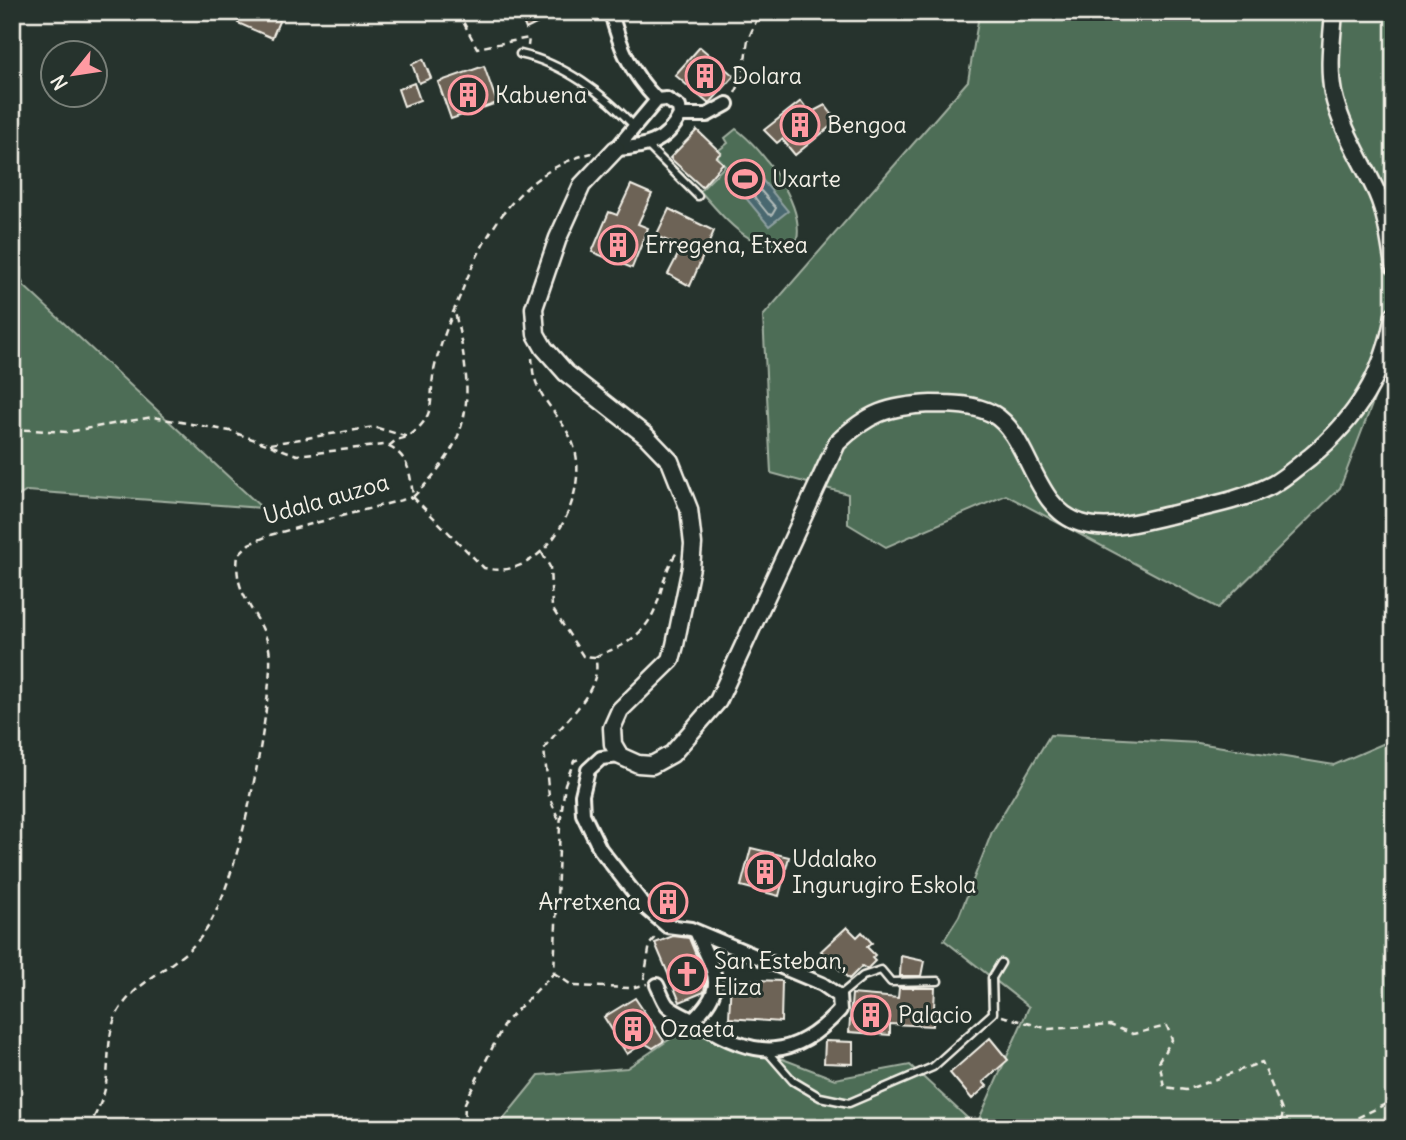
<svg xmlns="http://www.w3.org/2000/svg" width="1406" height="1140" viewBox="0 0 1406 1140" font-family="Delius,sans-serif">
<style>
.green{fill:#4e6d57;stroke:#a1afa0;stroke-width:2}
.water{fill:#49686f;stroke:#8d9f9f;stroke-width:2}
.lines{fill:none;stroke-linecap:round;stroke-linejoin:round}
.shore{stroke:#b0bab8;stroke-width:2}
.building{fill:#6d6356;stroke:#f4f1e8;stroke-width:2}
.service-casing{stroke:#f4f1e8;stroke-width:11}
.minor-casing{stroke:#f4f1e8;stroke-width:18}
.tertiary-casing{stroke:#f4f1e8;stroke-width:21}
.path{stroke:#f4f1e8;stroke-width:2.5;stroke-dasharray:7 5;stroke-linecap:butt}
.service{stroke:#26332d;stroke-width:6}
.minor{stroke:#26332d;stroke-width:12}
.tertiary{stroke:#26332d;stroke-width:16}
.labels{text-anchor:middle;stroke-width:6;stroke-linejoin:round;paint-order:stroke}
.poi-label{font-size:23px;fill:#f4f1e8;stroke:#26332d;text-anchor:start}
.street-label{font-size:23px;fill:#f4f1e8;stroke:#26332d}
</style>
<rect width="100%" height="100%" fill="#26332d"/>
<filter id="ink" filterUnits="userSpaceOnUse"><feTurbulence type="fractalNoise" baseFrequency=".0143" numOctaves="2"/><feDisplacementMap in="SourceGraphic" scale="14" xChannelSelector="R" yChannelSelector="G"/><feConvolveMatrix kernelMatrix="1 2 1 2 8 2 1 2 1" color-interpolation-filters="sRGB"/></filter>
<g filter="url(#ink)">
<path class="green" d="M 986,12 L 1394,12 L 1394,347 L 1340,488 L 1218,608 L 1006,495 L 886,547 L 848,524 L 848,494 L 771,473 L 763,316 L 968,81 L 979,15 Z
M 736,129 C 763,149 804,204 797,239 C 755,261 726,219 700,191 L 725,166 L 715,153 L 728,143 L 725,138 Z
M 12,259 L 24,286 L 262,508 L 27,491 L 12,500 Z
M 1050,735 L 1198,743 L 1334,765 L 1394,739 L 1394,1128 L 496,1128 L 539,1075 L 627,1068 L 685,1029 L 759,1050 L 835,1079 L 910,1065 L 976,1126 L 1029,1007 L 944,940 L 959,916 L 992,832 Z"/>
<path class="water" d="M 755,171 L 788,211 L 769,226 L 736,186 Z"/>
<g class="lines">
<path class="shore" d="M 753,182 L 776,208 L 772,215 L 768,214 L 748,189 Z"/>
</g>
<path class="building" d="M 243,12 L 283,12 L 272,38 L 238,23 Z
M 519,12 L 560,12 L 526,29 Z
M 700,47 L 734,76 L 709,104 L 675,75 Z
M 423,59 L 431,78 L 419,83 L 412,64 Z
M 484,66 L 497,103 L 451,119 L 438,82 Z
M 414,83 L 420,100 L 404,106 L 398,89 Z
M 801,101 L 810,113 L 825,105 L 837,121 L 795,155 L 782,139 L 777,143 L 764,130 Z
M 697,130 L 721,153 L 716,157 L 723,163 L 702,187 L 670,158 Z
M 631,185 L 652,194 L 638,224 L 648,228 L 632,268 L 592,252 L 609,212 L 617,215 Z
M 669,209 L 714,231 L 690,286 L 668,274 L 682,247 L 656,236 Z
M 751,848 L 789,857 L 779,896 L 741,886 Z
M 669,888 L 682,899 L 668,915 L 655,904 Z
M 847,927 L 857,937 L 862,932 L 872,943 L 867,947 L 875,955 L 872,958 L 875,961 L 867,969 L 862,966 L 849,979 L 821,951 Z
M 673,936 L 689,938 L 706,979 L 704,992 L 680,1002 L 655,943 Z
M 901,956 L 924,961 L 921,976 L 900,976 Z
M 731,979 L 782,981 L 781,1022 L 729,1018 Z
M 899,988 L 935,988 L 933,1026 L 890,1024 L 890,1035 L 849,1032 L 852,994 L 898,998 Z
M 635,998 L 664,1041 L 653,1048 L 644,1043 L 627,1054 L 604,1017 Z
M 990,1038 L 1008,1060 L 983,1082 L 987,1086 L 972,1099 L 950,1073 Z
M 825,1041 L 853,1042 L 853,1064 L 824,1063 Z"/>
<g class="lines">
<defs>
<path id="service" d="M 520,54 C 563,63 605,95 635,127
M 648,146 L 698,196
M 839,996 L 863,976 L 881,970 L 891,982 L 938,981
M 766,1050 L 793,1081 L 820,1097 L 849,1103 L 933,1067 L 993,1013 L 992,978 L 1001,963"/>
<path id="minor" d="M 611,12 C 620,48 631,73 657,100
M 666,99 L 679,107 L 680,115 C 666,144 644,147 616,149 L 657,100 Z
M 680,115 L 707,115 L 727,104
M 620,756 L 601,758 L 588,770 L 582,795 L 583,814 L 600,849 L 646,908 L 667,926 L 691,929 L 822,984 L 839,996 L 840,1010 C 794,1061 755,1059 700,1024 C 691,1018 674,1013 667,1005 C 663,1000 660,991 657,985
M 693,1020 C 730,985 713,972 696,931"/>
<path id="tertiary" d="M 1334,12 C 1332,39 1328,67 1333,93 C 1341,129 1362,160 1377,193 C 1387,216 1390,242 1394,266
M 616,149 L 582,185 L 558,238 L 534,308 L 536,334 L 544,348 L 566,373 L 646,436 L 670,461 L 689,509 L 693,544 L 691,567 L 675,645 L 671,660 L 620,710 L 612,728 L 613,744 L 620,756 L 638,764 L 652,765 L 672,754 L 718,701 L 837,443 C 868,413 888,406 931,404 C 952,404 974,404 993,414 C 1030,435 1033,509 1081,523 C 1109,532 1142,521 1170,515 C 1203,507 1240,501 1272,485 C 1285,478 1298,466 1310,457 C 1356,419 1384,375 1394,315"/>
</defs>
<use href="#service" class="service-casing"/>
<use href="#minor" class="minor-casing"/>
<use href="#tertiary" class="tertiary-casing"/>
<path class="path" d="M 458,12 L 477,48 L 529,38 L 528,46
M 735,93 L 742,79 L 748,40 L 760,12
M 12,429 L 67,432 L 153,417 L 230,431 L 297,455 L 384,445 C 409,453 410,473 413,496
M 270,444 L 374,427 L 408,437 C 440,413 427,400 435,366 C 441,342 450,319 460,296 C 485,231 520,171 592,153
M 389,446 L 396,440 L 408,437
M 413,497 L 484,568 C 545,583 588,498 575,450 C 568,423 543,405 535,379 C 532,372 533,365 532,358
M 413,497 C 477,435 473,394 455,312
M 542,553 L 550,567 L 552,608 L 583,656 L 595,657 C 605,690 560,724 544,749 L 549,796 L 560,823
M 595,657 C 606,651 618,649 629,641 C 666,615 655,584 677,552
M 554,973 L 573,986 L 631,988 L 647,984
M 644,979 L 650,944 L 657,936
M 1002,1016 L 1049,1029 L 1110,1025 L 1133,1034 L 1167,1026 L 1172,1040 L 1159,1060 L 1164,1087 L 1186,1090 L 1262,1062 L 1283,1113 L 1279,1128
M 88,1128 C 95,1116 102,1102 105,1089 C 110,1065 106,1038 116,1016 C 135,978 180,967 204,933 C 239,883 267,730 270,667 C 273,617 231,605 238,555 L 249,544 L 270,535 L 413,497
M 464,1128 L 465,1103 L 505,1022 L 554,973 L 560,825 L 565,784 L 574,761 L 581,758
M 1336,1128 L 1394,1100"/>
<use href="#service" class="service"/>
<use href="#minor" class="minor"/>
<use href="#tertiary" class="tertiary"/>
</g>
</g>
<defs>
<symbol id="building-ring" viewBox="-11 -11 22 22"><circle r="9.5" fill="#26332d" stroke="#ff9aa2" stroke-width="1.5"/><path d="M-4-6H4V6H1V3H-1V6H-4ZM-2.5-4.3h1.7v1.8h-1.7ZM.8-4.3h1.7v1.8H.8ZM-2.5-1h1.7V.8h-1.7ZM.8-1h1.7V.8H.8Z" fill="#ff9aa2"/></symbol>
<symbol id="stadium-ring" viewBox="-11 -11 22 22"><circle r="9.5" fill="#26332d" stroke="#ff9aa2" stroke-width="1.5"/><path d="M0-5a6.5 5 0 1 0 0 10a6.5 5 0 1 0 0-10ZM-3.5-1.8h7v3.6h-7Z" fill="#ff9aa2"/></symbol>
<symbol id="church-ring" viewBox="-11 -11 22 22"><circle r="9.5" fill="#26332d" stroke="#ff9aa2" stroke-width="1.5"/><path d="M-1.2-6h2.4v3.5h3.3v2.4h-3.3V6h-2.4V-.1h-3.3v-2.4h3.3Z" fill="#ff9aa2"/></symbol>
</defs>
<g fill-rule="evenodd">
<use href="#building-ring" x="683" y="54" width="44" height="44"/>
<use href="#building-ring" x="446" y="73" width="44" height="44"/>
<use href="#building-ring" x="778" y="103" width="44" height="44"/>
<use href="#stadium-ring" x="723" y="157" width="44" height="44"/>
<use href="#building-ring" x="596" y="223" width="44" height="44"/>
<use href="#building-ring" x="743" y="850" width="44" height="44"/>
<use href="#building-ring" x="646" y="880" width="44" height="44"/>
<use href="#church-ring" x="665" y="952" width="44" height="44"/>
<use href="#building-ring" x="849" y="993" width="44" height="44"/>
<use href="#building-ring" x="611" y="1007" width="44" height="44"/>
</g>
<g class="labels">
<g class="poi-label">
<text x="732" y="84">Dolara</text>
<text x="495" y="103">Kabuena</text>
<text x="827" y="133">Bengoa</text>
<text x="772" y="187">Uxarte</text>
<text x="645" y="253">Erregena, Etxea</text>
<text x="792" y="867">Udalako<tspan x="792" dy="26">Ingurugiro Eskola</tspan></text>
<text x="641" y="910" text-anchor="end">Arretxena</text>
<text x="714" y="969">San Esteban,<tspan x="714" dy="26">Eliza</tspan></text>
<text x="898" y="1023">Palacio</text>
<text x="660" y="1037">Ozaeta</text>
</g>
<g class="street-label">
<text transform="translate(326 499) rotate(-16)" y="8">Udala auzoa</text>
</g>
</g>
<rect width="1406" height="1140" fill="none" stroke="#26332d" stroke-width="42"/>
<rect x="21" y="21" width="1364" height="1098" fill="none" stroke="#f4f1e8" stroke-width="2.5" filter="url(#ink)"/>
<g transform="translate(74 74) rotate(240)"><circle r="33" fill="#26332d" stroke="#787f78" stroke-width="2"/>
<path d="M0-5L12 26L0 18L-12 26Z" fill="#ff9aa2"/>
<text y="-10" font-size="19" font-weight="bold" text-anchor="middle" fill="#f4f1e8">N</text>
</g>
</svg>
